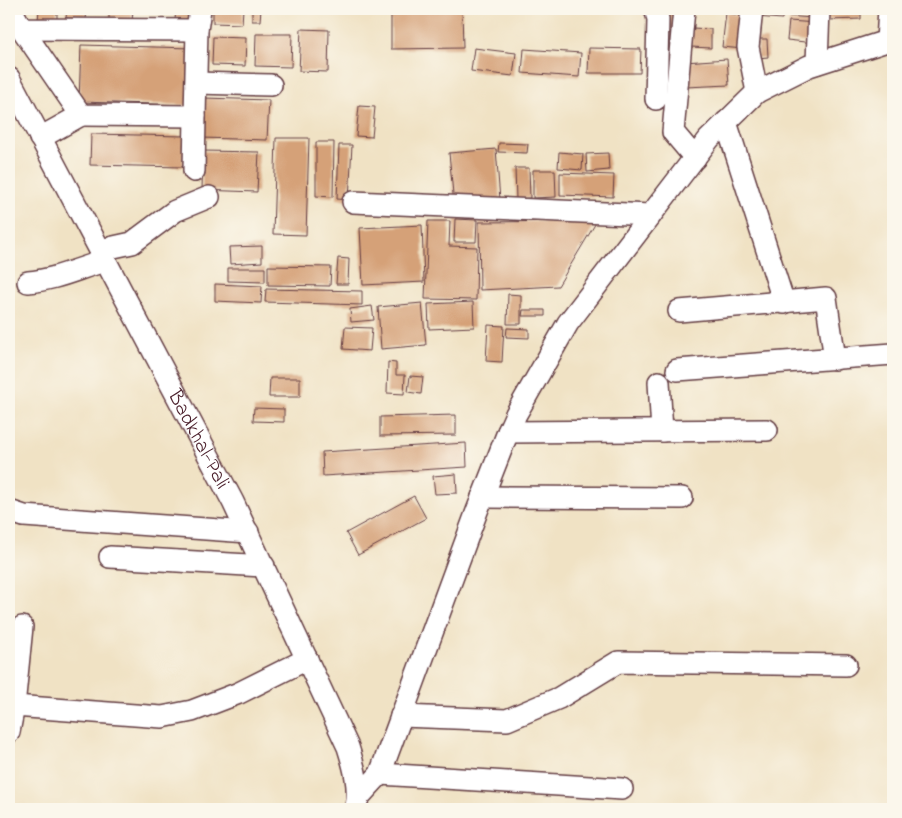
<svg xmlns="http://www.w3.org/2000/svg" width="902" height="818" viewBox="0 0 902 818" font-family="'Indie Flower',sans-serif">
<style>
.building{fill:#d5a178}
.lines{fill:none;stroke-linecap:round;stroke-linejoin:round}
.minor-casing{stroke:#633c42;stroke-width:24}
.minor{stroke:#fff;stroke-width:21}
.labels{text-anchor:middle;stroke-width:4.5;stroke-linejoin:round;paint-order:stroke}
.street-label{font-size:21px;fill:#4a1f2b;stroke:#fbf7ec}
</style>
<rect width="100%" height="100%" fill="#fbf7ec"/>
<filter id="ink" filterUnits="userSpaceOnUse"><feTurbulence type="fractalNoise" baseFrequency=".02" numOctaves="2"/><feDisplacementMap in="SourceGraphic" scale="10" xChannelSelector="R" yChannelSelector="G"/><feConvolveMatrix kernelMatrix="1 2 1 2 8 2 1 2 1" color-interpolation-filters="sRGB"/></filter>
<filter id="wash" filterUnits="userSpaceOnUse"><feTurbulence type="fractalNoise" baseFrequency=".0096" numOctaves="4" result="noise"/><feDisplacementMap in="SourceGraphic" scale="20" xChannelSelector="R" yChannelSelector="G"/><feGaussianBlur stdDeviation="1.12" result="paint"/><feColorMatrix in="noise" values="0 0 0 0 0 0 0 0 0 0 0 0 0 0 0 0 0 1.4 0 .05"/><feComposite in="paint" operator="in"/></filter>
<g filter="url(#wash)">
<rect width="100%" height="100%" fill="#f0e2c4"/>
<g id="blocks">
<path class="building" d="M 39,9 L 57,9 L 57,22 L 38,21 Z
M 67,9 L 87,9 L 86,19 L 66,18 Z
M 109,9 L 133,9 L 132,22 L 109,21 Z
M 176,9 L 193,9 L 193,20 L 175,20 Z
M 213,9 L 243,9 L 242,24 L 213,23 Z
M 252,9 L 261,9 L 260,21 L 252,21 Z
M 391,9 L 462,9 L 463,48 L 391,49 Z
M 659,9 L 679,9 L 679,33 L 660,34 Z
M 757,9 L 783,9 L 782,19 L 756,17 Z
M 787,9 L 813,9 L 812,18 L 787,16 Z
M 827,9 L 861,9 L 861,19 L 828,20 Z
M 726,13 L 747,16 L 743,49 L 722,47 Z
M 789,21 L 816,23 L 814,43 L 787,40 Z
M 692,28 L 711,29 L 711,48 L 691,47 Z
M 301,29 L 329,30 L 328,72 L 299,71 Z
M 256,34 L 292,34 L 291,67 L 255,66 Z
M 213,37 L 246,38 L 245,66 L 212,65 Z
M 758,39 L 767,39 L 768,57 L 758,58 Z
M 81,45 L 191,48 L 189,105 L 79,102 Z
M 474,48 L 516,53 L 513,76 L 471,71 Z
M 589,48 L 641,49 L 640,73 L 588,73 Z
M 524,49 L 581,53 L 579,77 L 522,73 Z
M 727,59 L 729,85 L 686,87 L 685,62 Z
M 204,98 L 269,100 L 267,140 L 202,138 Z
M 359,106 L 375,107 L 372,137 L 356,136 Z
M 91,134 L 184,136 L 183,167 L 90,165 Z
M 276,138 L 309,138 L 306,235 L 273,234 Z
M 316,142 L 334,142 L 333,197 L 316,196 Z
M 499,143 L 528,144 L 527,153 L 498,152 Z
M 339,145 L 352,145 L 349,200 L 337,199 Z
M 496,149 L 500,200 L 454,204 L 449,153 Z
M 203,151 L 259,152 L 257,192 L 202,190 Z
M 559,152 L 583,154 L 582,170 L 558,168 Z
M 608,153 L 609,170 L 587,172 L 586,154 Z
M 515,168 L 529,168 L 530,198 L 516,199 Z
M 533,170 L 555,170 L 556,197 L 533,198 Z
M 560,173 L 614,175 L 613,197 L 560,195 Z
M 455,219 L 477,220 L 476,242 L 454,242 Z
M 428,221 L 450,221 L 449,246 L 477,247 L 476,300 L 425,299 Z
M 597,221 L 558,286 L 480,290 L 479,222 Z
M 422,225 L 424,282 L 363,285 L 360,228 Z
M 262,246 L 262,262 L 230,264 L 229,247 Z
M 338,258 L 349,259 L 348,284 L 336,284 Z
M 268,266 L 331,267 L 330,286 L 268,285 Z
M 228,268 L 265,268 L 265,282 L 228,281 Z
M 215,284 L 262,286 L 261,303 L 215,301 Z
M 266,289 L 362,291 L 362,305 L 265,302 Z
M 508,294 L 521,295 L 521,324 L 507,324 Z
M 473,302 L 474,327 L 429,329 L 428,304 Z
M 422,303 L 426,345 L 381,349 L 378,307 Z
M 372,306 L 374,320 L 351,322 L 350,309 Z
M 523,310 L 545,310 L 545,316 L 522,316 Z
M 488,325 L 504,326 L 502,362 L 486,361 Z
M 345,327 L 372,328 L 370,351 L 343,349 Z
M 507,328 L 529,329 L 529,338 L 506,337 Z
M 388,362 L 396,363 L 396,375 L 405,375 L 404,394 L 387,393 Z
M 410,376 L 423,377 L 421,394 L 408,392 Z
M 270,378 L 300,378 L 300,397 L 269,397 Z
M 254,408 L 284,409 L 284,422 L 253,421 Z
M 456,415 L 456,435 L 380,436 L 380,417 Z
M 466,443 L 467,467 L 323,476 L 322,452 Z
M 456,474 L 457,493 L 435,494 L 433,476 Z
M 414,496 L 426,518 L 358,555 L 346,533 Z"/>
</g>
</g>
<g filter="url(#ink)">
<use href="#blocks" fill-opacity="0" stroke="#633c42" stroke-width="1"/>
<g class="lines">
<defs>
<g id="minor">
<path d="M 11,9 L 22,29 L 197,30"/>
<path d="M 655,9 L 658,19 L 656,99"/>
<path d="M 684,9 L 673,132 L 695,158"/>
<path d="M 752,9 L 748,47 L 757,92"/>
<path d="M 22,29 L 81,115 L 195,116 L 197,30 L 200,9"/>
<path d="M 887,41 L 889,9"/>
<path d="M 817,63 L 819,9"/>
<path id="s1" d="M 9,78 L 233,502 L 348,747 C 354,766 360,787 356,807"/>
<path d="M 196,83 L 271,85"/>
<path d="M 726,122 L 784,303"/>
<path d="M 40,138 L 81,115"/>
<path d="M 194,171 L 195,116"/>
<path d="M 353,202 L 651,215"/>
<path d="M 100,250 L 132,243 L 175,211 L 209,197"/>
<path d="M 28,282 C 55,280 79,268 105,261"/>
<path d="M 679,311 L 826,298 L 835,359"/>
<path d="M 677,370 L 893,354"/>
<path d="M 659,382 L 662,431"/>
<path d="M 508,432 L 767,430"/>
<path d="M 482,497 L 682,498"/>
<path d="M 9,511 L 24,516 L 248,532"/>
<path d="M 110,557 L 264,566"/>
<path d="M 14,706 L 162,717 L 192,711 L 239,693 L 307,659"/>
<path d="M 401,716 L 507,720 L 559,698 L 618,662 L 846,665"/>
<path d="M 9,732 L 14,706 L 22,627"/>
<path d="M 380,774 L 622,789"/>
<path d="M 358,798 L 380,774 L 477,511 L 508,432 L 516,414 L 568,323 L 709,139 L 757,92 L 809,66 L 893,39"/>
</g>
</defs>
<use href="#minor" class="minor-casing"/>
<use href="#minor" class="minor"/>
</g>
</g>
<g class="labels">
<g class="street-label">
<text dy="7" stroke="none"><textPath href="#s1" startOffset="408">Badkhal-Pali</textPath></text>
</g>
</g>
<rect width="902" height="818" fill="none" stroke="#fbf7ec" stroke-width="30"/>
</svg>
